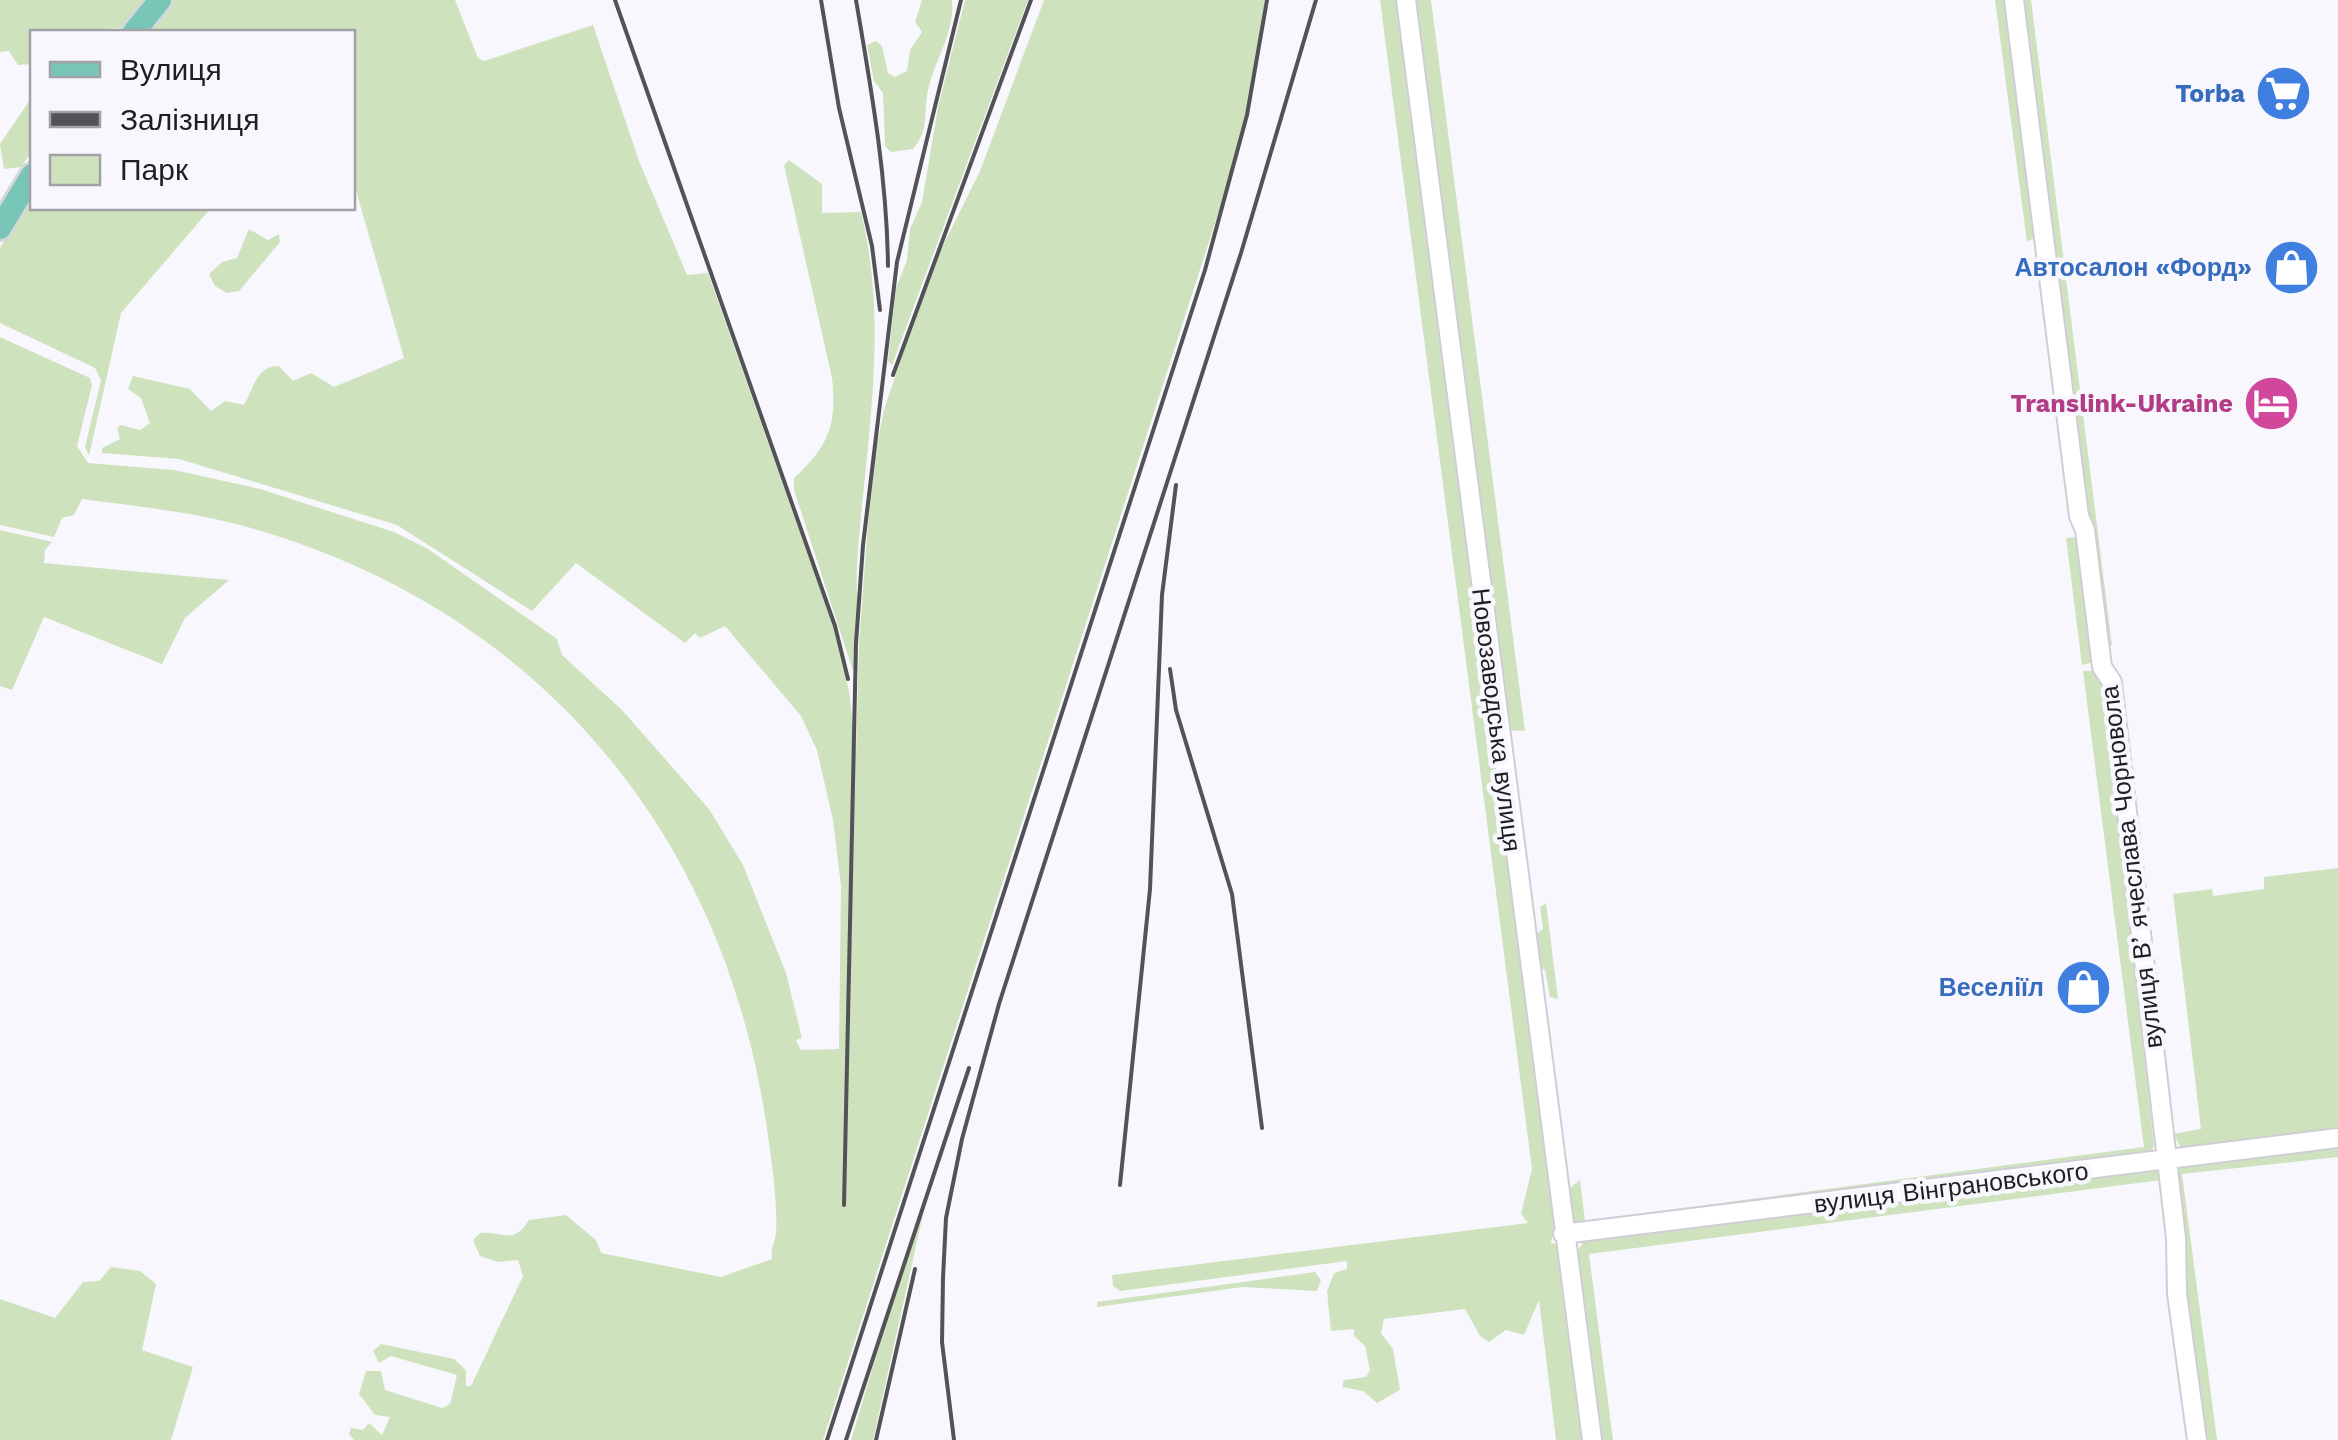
<svg xmlns="http://www.w3.org/2000/svg" width="2338" height="1440" viewBox="0 0 2338 1440" font-family="'Work Sans',sans-serif">
<style>
.green{fill:#cee3bd}
.lines{fill:none;stroke-linecap:round;stroke-linejoin:round}
.minor-casing{stroke:#d0cdd7;stroke-width:22}
.major-casing{stroke:#d7d7d7;stroke-width:28}
.minor{stroke:#fff;stroke-width:18}
.major{stroke:#78c6b8;stroke-width:22}
.rail{stroke:#535256;stroke-width:4}
.labels{text-anchor:middle;stroke-width:9;stroke-linejoin:round;paint-order:stroke}
.shop-label{font-size:25px;font-weight:bold;fill:#366cbe;stroke:#f9f7fe;text-anchor:end}
.hotel-label{font-size:25px;font-weight:bold;fill:#b23c85;stroke:#f9f7fe;text-anchor:end}
.street-label{font-size:25px;fill:#1f1f22;stroke:#f9f7fe}
</style>
<rect width="100%" height="100%" fill="#f9f7fe"/>
<path class="green" d="M 0,0 L 149,0 L 122,28 L 32,32 L 32,64 L 18,65 L 9,51 L 0,52 Z
M 170,0 L 455,0 L 478,58 L 484,61 L 593,25 L 639,161 L 687,275 L 708,273 L 833,626 L 849,691 L 856,750 L 844,1206 L 859,643 L 872,469 L 884,410 L 930,272 L 980,171 L 1044,0 L 1265,0 L 1246,114 L 1225,192 L 823,1440 L 354,1440 L 349,1434 L 351,1428 L 363,1430 L 369,1423 L 382,1435 L 390,1417 L 375,1415 L 359,1394 L 366,1371 L 381,1371 L 385,1390 L 442,1408 L 450,1404 L 457,1375 L 391,1356 L 379,1363 L 373,1351 L 381,1344 L 454,1359 L 466,1370 L 466,1386 L 471,1386 L 523,1276 L 518,1260 L 497,1262 L 480,1256 L 473,1240 L 480,1233 C 504,1231 512,1246 529,1220 L 566,1215 L 596,1240 L 601,1253 L 721,1277 L 772,1259 C 771,1249 773,1245 775,1239 C 781,1215 766,1116 760,1088 C 708,816 529,611 261,531 C 203,513 142,507 82,499 L 74,515 L 62,518 L 54,537 L 0,525 L 0,337 L 90,378 L 92,385 L 77,446 L 88,463 L 174,470 L 260,489 L 394,532 L 428,549 L 557,639 L 562,655 L 622,710 L 709,809 L 743,865 L 786,973 L 802,1038 L 796,1040 L 801,1050 L 839,1049 L 841,886 L 833,820 L 817,750 L 801,716 L 725,626 L 700,638 L 695,633 L 685,643 L 576,563 L 532,611 L 397,525 L 179,459 L 102,453 L 102,448 L 120,439 L 117,428 L 121,425 L 140,430 L 150,423 L 141,398 L 128,389 L 133,376 L 190,389 L 211,411 L 225,401 L 244,405 C 254,388 256,366 279,366 L 293,381 L 311,373 L 334,387 L 404,358 L 353,180 L 352,32 L 143,32 Z
M 922,0 L 952,0 C 955,34 935,58 928,90 C 923,113 930,129 913,149 L 891,152 L 885,146 L 883,93 L 874,81 L 867,45 L 876,41 L 882,46 L 888,73 L 895,77 L 907,71 L 910,50 L 922,32 L 915,22 Z
M 965,0 L 1028,0 L 892,365 L 888,361 L 896,288 L 907,260 L 910,229 L 922,202 L 938,107 Z
M 1380,0 L 1397,0 L 1555,1223 L 1551,1243 L 1558,1244 L 1585,1440 L 1556,1440 L 1539,1300 L 1524,1335 L 1506,1330 L 1489,1342 L 1480,1336 L 1465,1309 L 1384,1319 L 1381,1333 L 1393,1349 L 1400,1390 L 1377,1403 L 1363,1391 L 1342,1387 L 1344,1380 L 1366,1377 L 1370,1370 L 1365,1346 L 1354,1336 L 1354,1329 L 1331,1331 L 1327,1291 L 1334,1273 L 1347,1269 L 1347,1261 L 1120,1291 L 1113,1286 L 1112,1275 L 1528,1223 L 1521,1214 L 1532,1169 Z
M 1413,0 L 1431,0 L 1525,731 L 1506,730 Z
M 1995,0 L 2007,0 L 2036,237 L 2027,242 Z
M 2018,0 L 2031,0 L 2112,645 L 2108,646 L 2087,522 Z
M 32,97 L 32,151 L 21,167 L 4,169 L 0,144 Z
M 789,160 L 822,184 L 822,213 L 861,212 C 890,330 865,445 857,564 C 855,598 862,640 853,671 L 794,490 L 794,478 C 829,446 837,424 832,378 L 784,165 Z
M 32,189 L 32,208 L 211,208 L 121,313 L 89,456 L 85,447 L 101,380 L 95,368 L 0,323 L 0,248 Z
M 249,229 L 268,240 L 279,234 L 280,242 L 239,291 L 227,293 L 215,286 L 209,274 L 222,262 L 237,258 Z
M 0,530 L 52,542 L 45,550 L 44,563 L 229,580 L 185,618 L 162,664 L 44,617 L 12,690 L 0,686 Z
M 2079,537 L 2094,662 L 2082,665 L 2066,538 Z
M 2083,671 L 2096,671 L 2104,678 L 2154,1146 L 2149,1156 L 1576,1229 L 1570,1223 L 1566,1191 L 1580,1180 L 1585,1221 L 2144,1147 Z
M 2338,868 L 2338,1132 L 2183,1151 L 2173,1134 L 2201,1129 L 2173,894 L 2212,889 L 2213,896 L 2264,889 L 2264,877 Z
M 1546,903 L 1558,999 L 1550,997 L 1545,970 L 1536,966 L 1534,936 L 1543,929 L 1540,907 Z
M 2338,1141 L 2338,1157 L 2182,1174 L 2217,1440 L 2203,1440 L 2182,1297 L 2174,1165 Z
M 2158,1168 L 2161,1180 L 1589,1254 L 1613,1440 L 1601,1440 L 1576,1253 L 1587,1237 Z
M 926,1201 L 873,1440 L 851,1440 L 915,1226 Z
M 111,1267 L 140,1271 L 156,1284 L 142,1350 L 193,1367 L 171,1440 L 0,1440 L 0,1299 L 55,1318 L 83,1282 L 99,1281 Z
M 1315,1272 L 1321,1280 L 1317,1291 L 1242,1287 L 1097,1307 L 1097,1302 Z"/>
<g class="lines">
<defs>
<path id="minor" d="M 1406,0 L 1592,1440
M 2014,0 L 2079,516 L 2085,530 L 2102,667 L 2112,682 L 2176,1238 L 2177,1293 L 2197,1440
M 1563,1234 L 2338,1138"/>
<path id="major" d="M 134,32 L 160,0
M 0,228 L 32,175"/>
</defs>
<use href="#minor" class="minor-casing"/>
<use href="#major" class="major-casing"/>
<use href="#minor" class="minor"/>
<use href="#major" class="major"/>
<path class="rail" d="M 615,0 L 835,626 L 848,679
M 821,0 L 839,108 L 872,246 L 880,310
M 856,0 C 871,88 887,177 888,266
M 893,375 L 1031,0
M 1170,669 L 1176,710 L 1232,894 L 1262,1128
M 1120,1185 L 1150,889 L 1162,595 L 1176,485
M 844,1205 L 856,643 L 863,545 L 897,262 L 961,0
M 827,1440 L 1205,270 L 1247,115 L 1267,0
M 846,1440 L 969,1068
M 876,1440 L 915,1269
M 954,1440 L 942,1342 L 943,1278 L 946,1218 L 962,1139 L 999,1004 L 1241,253 L 1316,0"/>
</g>
<defs>
<symbol id="supermarket-disc" viewBox="-11 -11 22 22"><circle r="9.5" fill="#3f7fe0" stroke="#f9f7fe"/><path d="M-6-5.5h2.5l.6 2H6L4.5 2H-2.5L-4.4-4H-6ZM-1.5 3.2a1.3 1.3 0 1 0 .1 0ZM3 3.2a1.3 1.3 0 1 0 .1 0Z" fill="#fff"/></symbol>
<symbol id="shop-disc" viewBox="-11 -11 22 22"><circle r="9.5" fill="#3f7fe0" stroke="#f9f7fe"/><path d="M-5-2.5h2.3a2.7 3.5 0 0 1 5.4 0H5L5.5 6h-11ZM-1.5-2.5h3a1.5 2.3 0 0 0-3 0Z" fill="#fff"/></symbol>
<symbol id="hotel-disc" viewBox="-11 -11 22 22"><circle r="9.5" fill="#d1479c" stroke="#f9f7fe"/><path d="M-6-4.5h1.5V1H6V5H4.5V3h-9V5H-6ZM-4 0a1.8 1.8 0 1 1 3.6 0ZM.5 0V-2.5h3Q6-2.5 6 0Z" fill="#fff"/></symbol>
</defs>
<g fill-rule="evenodd">
<use href="#supermarket-disc" x="2252" y="62" width="63" height="63"/>
<use href="#shop-disc" x="2260" y="236" width="63" height="63"/>
<use href="#hotel-disc" x="2240" y="372" width="63" height="63"/>
<use href="#shop-disc" x="2052" y="956" width="63" height="63"/>
</g>
<g class="labels">
<g class="shop-label">
<text x="2245" y="102">Torba</text>
<text x="2252" y="276">Автосалон «Форд»</text>
<text x="2044" y="996">Веселіїл</text>
</g>
<g class="hotel-label">
<text x="2233" y="412">Translink-Ukraine</text>
</g>
<g class="street-label">
<text transform="translate(1497 720) rotate(83)" y="9">Новозаводська вулиця</text>
<text transform="translate(2131 867) rotate(-97)" y="9">вулиця Вʼячеслава Чорновола</text>
<text transform="translate(1951 1187) rotate(-7)" y="9">вулиця Вінграновського</text>
</g>
</g>
<rect x="30" y="30" width="325" height="180" fill="#f9f7fe" stroke="#a2a1a6" stroke-width="2.5"/>
<rect x="50" y="62" width="50" height="15" fill="#78c6b8" stroke="#a2a1a6" stroke-width="2.5"/>
<text x="120" y="80" font-size="30" fill="#1f1f22">Вулиця</text>
<rect x="50" y="112" width="50" height="15" fill="#535256" stroke="#a2a1a6" stroke-width="2.5"/>
<text x="120" y="130" font-size="30" fill="#1f1f22">Залізниця</text>
<rect x="50" y="155" width="50" height="30" fill="#cee3bd" stroke="#a2a1a6" stroke-width="2.5"/>
<text x="120" y="180" font-size="30" fill="#1f1f22">Парк</text>
</svg>
